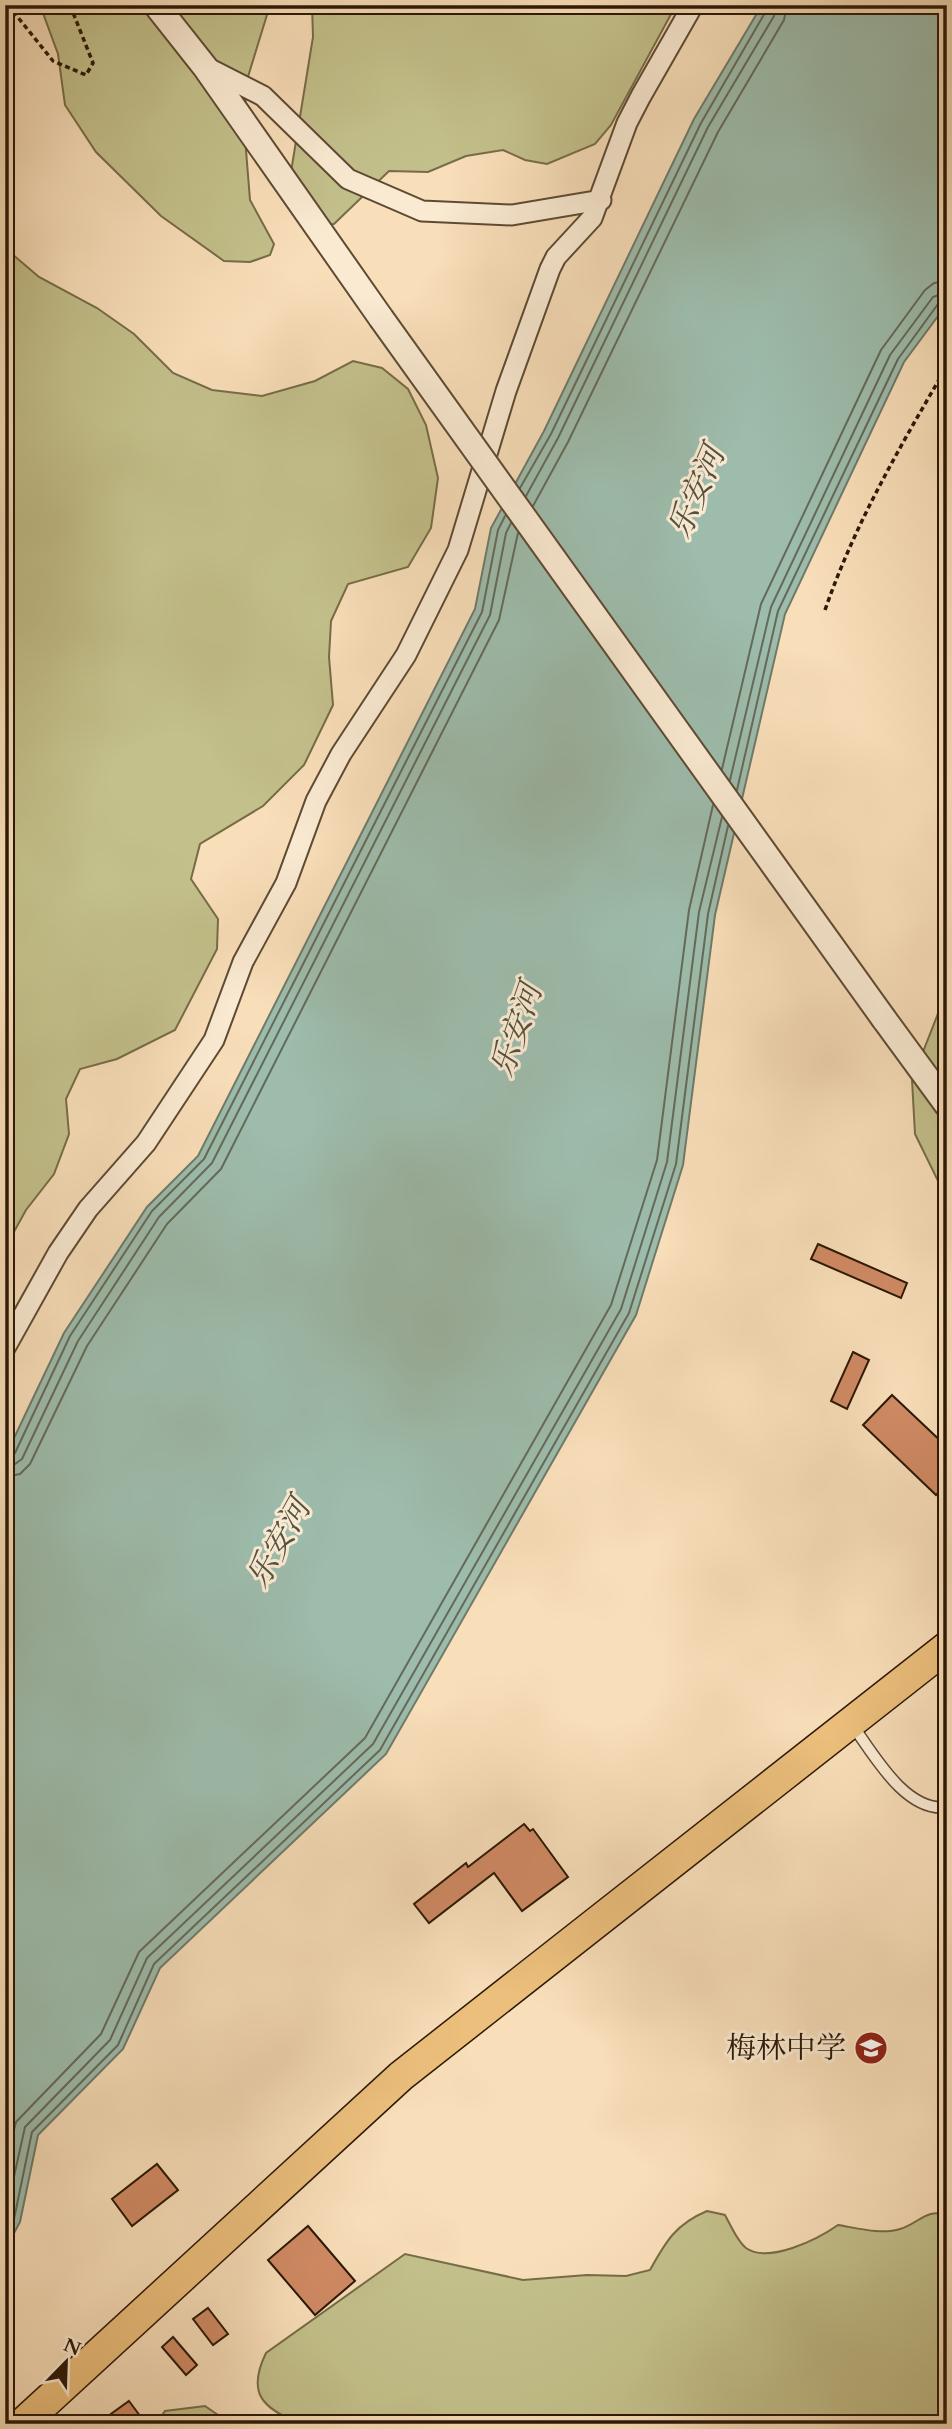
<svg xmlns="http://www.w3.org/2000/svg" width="952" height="2429" viewBox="0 0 952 2429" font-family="Cardo,'Noto Serif SC',serif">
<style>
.green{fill:#c3c08b;stroke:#776c48;stroke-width:2}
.water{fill:#9dbcac;stroke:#6f7a6a;stroke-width:2}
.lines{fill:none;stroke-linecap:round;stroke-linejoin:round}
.shore{stroke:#646a59;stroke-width:2}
.building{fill:#d08a64;stroke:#2b1806;stroke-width:2}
.service-casing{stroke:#5e4a33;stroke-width:13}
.minor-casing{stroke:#5e4a33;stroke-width:23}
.tertiary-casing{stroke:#5e4a33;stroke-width:28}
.primary-casing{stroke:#2b1806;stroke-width:33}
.path{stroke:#2b1806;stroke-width:3.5;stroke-dasharray:5 3.5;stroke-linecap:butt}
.service{stroke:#faead2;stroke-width:10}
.minor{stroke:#faead2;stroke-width:19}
.tertiary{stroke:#faead2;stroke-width:24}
.primary{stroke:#ecbf7c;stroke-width:30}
.tertiary-bridge-casing{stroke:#5e4a33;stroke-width:28;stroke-linecap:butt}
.tertiary-bridge{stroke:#faead2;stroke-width:24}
.labels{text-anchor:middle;stroke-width:6;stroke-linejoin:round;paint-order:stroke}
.poi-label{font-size:30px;fill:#2b1806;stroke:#faead2;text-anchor:end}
.water-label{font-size:32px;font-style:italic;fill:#535140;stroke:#faead2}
</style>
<rect width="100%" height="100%" fill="#f8deb9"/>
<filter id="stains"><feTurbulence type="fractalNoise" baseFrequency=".00286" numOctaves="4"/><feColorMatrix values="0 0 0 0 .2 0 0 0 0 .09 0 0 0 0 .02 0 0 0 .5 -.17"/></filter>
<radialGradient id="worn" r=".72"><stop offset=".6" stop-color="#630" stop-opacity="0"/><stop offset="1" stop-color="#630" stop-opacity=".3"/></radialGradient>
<path class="green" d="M 40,5 L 270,5 L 247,80 L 244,125 L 250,200 L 274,244 L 270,255 L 250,262 L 224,261 L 161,216 L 96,152 L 65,105 L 58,54 Z
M 312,5 L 676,5 L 611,125 L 595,144 L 547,164 L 525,160 L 503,150 L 466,156 L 428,172 L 389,171 L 334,224 L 309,226 L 290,178 L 313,37 Z
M 5,248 L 39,277 L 97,308 L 134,334 L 173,373 L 212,390 L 262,396 L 315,381 L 353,361 L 382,368 L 408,389 L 426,425 L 438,478 L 431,528 L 408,567 L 348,584 L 331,621 L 329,657 L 333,705 L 304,765 L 263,806 L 200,844 L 191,879 L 218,919 L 217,949 L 175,1030 L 117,1059 L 80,1069 L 66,1099 L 69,1134 L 54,1174 L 26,1210 L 5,1248 Z
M 947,999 L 947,1189 L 938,1181 L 915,1134 L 912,1080 L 939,1011 Z
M 707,2211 L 725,2215 C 730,2224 737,2241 746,2248 C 769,2264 818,2239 838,2225 C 857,2228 882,2235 900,2229 C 918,2224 926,2208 947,2215 L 947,2424 L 300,2424 C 263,2408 246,2394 266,2353 L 405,2254 L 523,2280 L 587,2275 L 626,2276 L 650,2270 C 666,2241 676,2224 707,2211 Z
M 205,2406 L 231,2424 L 156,2424 L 165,2411 Z"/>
<path class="water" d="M 762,5 L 947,5 L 947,304 L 904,362 L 785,614 L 715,915 L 683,1165 L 636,1315 L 386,1754 L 160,1968 L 123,2049 L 38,2135 L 20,2222 L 5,2250 L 5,1457 L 64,1333 L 147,1207 L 198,1156 L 475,609 L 491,528 L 544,431 L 694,119 Z"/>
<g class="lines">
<path class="shore" d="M 520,488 L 551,434 L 701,123 L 766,11 L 767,5
M 526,496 L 558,438 L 708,127 L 774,16 L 776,5
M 533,506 L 568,442 L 718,132 L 784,20 L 787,5
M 722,769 L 761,604 L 881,350 L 925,290 L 934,283 L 947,281
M 730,780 L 771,607 L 890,355 L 933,297 L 947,292
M 737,790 L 778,611 L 898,359 L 938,304 L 947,301
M 5,1457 L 15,1453 L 70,1336 L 152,1211 L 204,1159 L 482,612 L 498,530 L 505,516
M 5,1466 L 15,1464 L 22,1459 L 78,1341 L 159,1217 L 212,1163 L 490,615 L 506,533 L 511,523
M 5,1477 L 20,1474 L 30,1464 L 87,1346 L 167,1224 L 221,1169 L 499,620 L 518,533
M 5,2165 L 16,2122 L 101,2034 L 139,1952 L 365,1738 L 611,1305 L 657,1160 L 689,910 L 713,805
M 5,2217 L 25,2127 L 110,2040 L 147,1958 L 373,1744 L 621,1309 L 667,1162 L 699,912 L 722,817
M 5,2235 L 14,2219 L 32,2132 L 118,2045 L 154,1964 L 380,1750 L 629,1313 L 676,1164 L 708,914 L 728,826"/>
</g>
<path class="building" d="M 818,1244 L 907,1283 L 901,1298 L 811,1259 Z
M 853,1352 L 869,1360 L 847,1409 L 831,1401 Z
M 892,1395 L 947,1447 L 947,1484 L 936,1495 L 863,1425 Z
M 524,1824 L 530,1831 L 533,1829 L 568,1877 L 522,1911 L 494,1873 L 429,1923 L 414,1904 L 466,1863 L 468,1867 Z
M 157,2164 L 178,2190 L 132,2226 L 112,2199 Z
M 308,2226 L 355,2281 L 315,2315 L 268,2260 Z
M 208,2308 L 228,2334 L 213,2345 L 193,2319 Z
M 173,2337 L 197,2365 L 186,2375 L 162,2347 Z
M 129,2401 L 146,2424 L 97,2424 Z"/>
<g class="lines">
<defs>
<path id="service" d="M 853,1726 C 874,1755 906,1813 947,1807"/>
<path id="minor" d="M 206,67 L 263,96 L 348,179 L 422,211 L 512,215 L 601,200
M 5,1348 L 58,1253 L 88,1209 L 146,1143 L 214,1040 L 243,962 L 286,883 L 316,801 L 341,754 L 406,655 L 458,550 L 506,391 L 550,269 L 556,257 L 592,218 L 627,123 L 641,96 L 693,5"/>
<path id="tertiary" d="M 156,5 L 205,67 L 381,318
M 884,1019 L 947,1105"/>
<path id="primary" d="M 22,2424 L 401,2076 L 947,1647"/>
</defs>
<use href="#service" class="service-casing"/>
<use href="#minor" class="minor-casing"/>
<use href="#tertiary" class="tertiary-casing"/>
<use href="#primary" class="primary-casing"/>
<path class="path" d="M 8,5 L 53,61 L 86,75 L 93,63 L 70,5
M 825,610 C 856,521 900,447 947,366"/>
<use href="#service" class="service"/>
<use href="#minor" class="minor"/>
<use href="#tertiary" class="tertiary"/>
<use href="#primary" class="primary"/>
<defs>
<path id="tertiary-bridge" d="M 381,318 L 884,1019"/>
</defs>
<use href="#tertiary-bridge" class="tertiary-bridge-casing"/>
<use href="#tertiary-bridge" class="tertiary-bridge"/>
</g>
<defs>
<symbol id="school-disc" viewBox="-11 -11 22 22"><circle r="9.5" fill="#8f2418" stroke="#faead2"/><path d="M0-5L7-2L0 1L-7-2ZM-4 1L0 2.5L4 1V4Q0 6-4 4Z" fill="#fff"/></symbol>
</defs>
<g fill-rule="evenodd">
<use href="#school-disc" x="852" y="2029" width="38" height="38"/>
</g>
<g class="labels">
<g class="poi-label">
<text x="846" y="2058">梅林中学</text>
</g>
<g class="water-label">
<text transform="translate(696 492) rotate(-67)" y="11">乐安河</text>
<text transform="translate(516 1030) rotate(-71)" y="11">乐安河</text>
<text transform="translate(278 1543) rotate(-61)" y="11">乐安河</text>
</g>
</g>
<rect width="952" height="2429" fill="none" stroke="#f8deb9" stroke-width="28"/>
<rect x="7" y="7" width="938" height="2415" fill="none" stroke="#2b1806" stroke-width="3.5"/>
<rect x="14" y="14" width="924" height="2401" fill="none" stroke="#2b1806" stroke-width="2"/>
<g transform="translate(66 2362) rotate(23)" stroke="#faead2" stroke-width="5" paint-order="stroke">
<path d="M0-5L12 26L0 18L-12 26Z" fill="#2b1806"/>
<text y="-10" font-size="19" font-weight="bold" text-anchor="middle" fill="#2b1806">N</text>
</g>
<rect width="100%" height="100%" filter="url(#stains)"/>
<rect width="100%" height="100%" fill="url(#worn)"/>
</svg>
